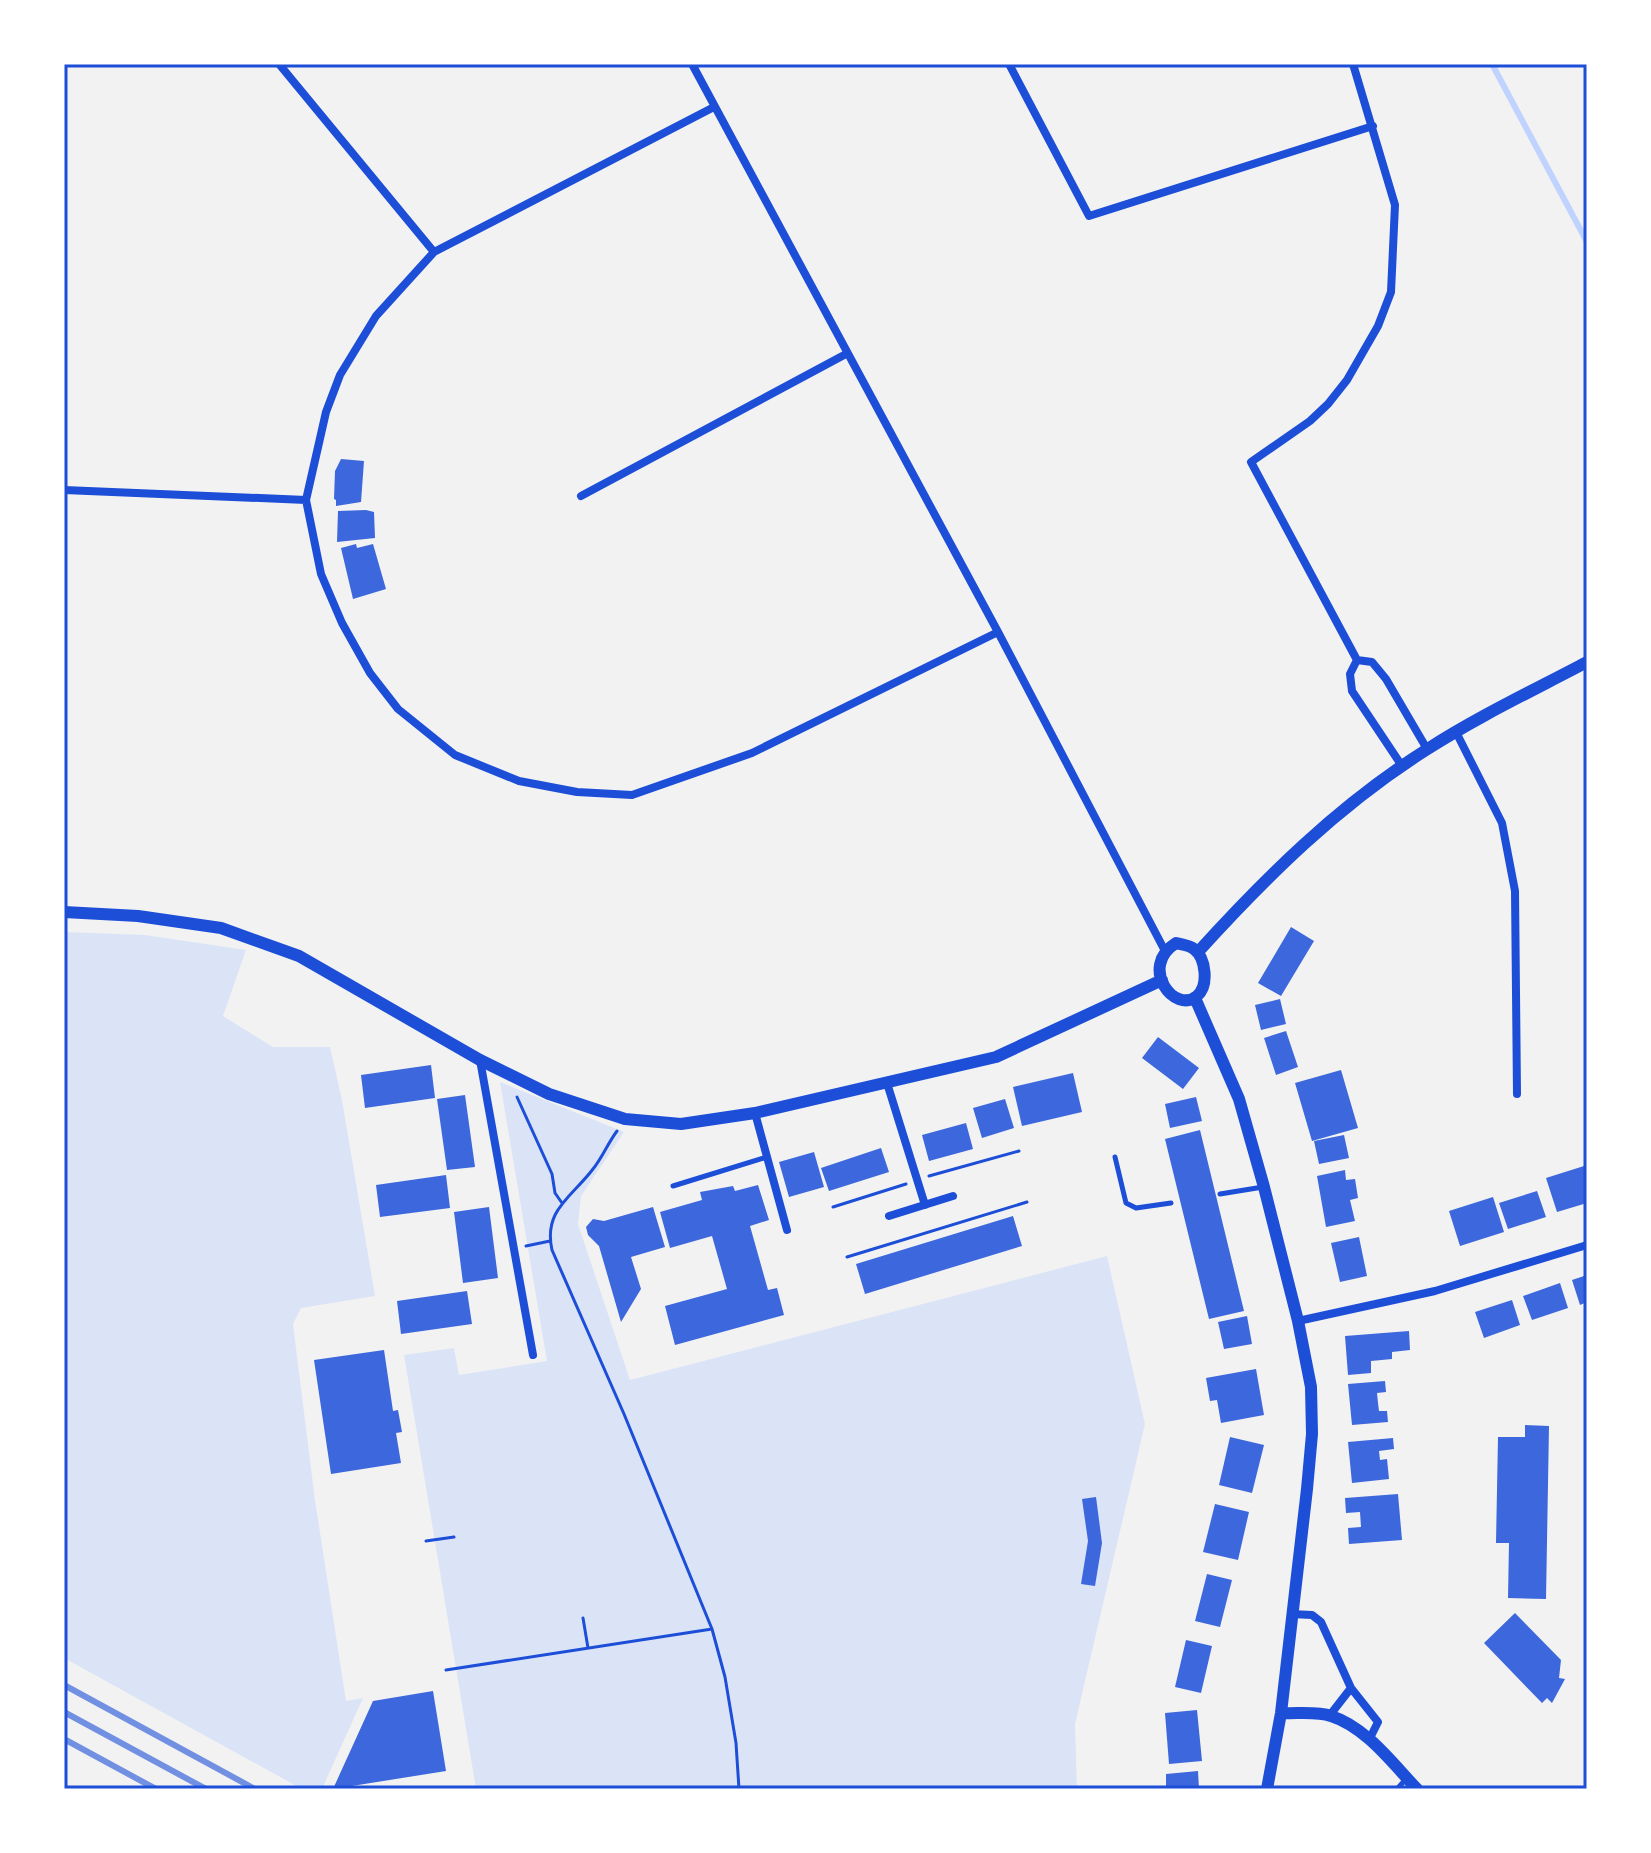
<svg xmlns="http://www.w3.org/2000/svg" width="1651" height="1853" viewBox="0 0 1651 1853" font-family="Ubuntu,sans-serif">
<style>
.green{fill:#dbe4f7}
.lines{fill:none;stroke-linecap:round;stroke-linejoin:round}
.stream{stroke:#bfd3fe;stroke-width:6}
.building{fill:#3d67dc}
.path{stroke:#1d4ed8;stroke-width:3}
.service{stroke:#1d4ed8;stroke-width:5}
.minor{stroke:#1d4ed8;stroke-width:8}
.tertiary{stroke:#1d4ed8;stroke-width:12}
.rail{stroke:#7290e2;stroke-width:6}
.neatline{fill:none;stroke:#1d4ed8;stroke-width:3}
</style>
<rect width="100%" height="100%" fill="#f2f2f2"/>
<path class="green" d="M 64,932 L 145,935 L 246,950 L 223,1016 L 273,1047 L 330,1047 L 342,1100 L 375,1296 L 301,1308 L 293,1324 L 315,1500 L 346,1701 L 363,1698 L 322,1789 L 302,1789 L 64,1658 Z
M 500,1082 L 624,1132 L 581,1196 L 578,1224 L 630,1380 L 1107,1256 L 1145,1424 L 1075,1724 L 1077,1789 L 476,1789 L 404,1355 L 454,1348 L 459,1375 L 547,1361 Z"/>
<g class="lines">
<path class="stream" d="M 1492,64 L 1587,242"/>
</g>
<path class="building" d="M 341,459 L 364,461 L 361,502 L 336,506 L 336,500 L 334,499 L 335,471 Z
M 366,510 L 374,512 L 375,538 L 337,542 L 338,511 Z
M 356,544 L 357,548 L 373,544 L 386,589 L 353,599 L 341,548 Z
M 1291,927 L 1314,941 L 1281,996 L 1258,983 Z
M 1280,999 L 1286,1024 L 1261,1030 L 1255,1005 Z
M 1286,1031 L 1298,1067 L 1276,1075 L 1264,1038 Z
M 1158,1037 L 1199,1068 L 1183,1089 L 1142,1058 Z
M 431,1065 L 435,1098 L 365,1108 L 361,1075 Z
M 1341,1070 L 1358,1128 L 1312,1141 L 1295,1083 Z
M 1073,1073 L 1082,1112 L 1022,1126 L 1013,1087 Z
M 465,1095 L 475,1167 L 447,1170 L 437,1099 Z
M 1196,1097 L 1202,1121 L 1170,1128 L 1165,1104 Z
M 1005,1099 L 1014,1128 L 982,1138 L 973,1108 Z
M 966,1123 L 973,1149 L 929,1161 L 922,1135 Z
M 1200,1130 L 1244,1311 L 1209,1319 L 1165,1139 Z
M 1344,1135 L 1349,1158 L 1319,1164 L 1314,1141 Z
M 881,1148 L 889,1172 L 829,1191 L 821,1168 Z
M 814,1152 L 824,1187 L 789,1197 L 779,1162 Z
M 1584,1166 L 1587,1175 L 1587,1203 L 1557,1212 L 1546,1178 Z
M 1345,1170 L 1346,1180 L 1355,1179 L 1358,1198 L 1350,1200 L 1355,1221 L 1326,1227 L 1317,1176 Z
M 446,1175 L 450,1208 L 380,1217 L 376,1185 Z
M 758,1185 L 769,1220 L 750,1226 L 768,1290 L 777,1288 L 784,1315 L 675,1345 L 665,1306 L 727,1289 L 712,1236 L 670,1248 L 660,1212 L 702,1200 L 700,1192 L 733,1186 L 735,1191 Z
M 1537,1191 L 1546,1217 L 1508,1229 L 1499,1203 Z
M 1493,1197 L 1504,1232 L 1460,1246 L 1449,1211 Z
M 489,1207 L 498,1278 L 463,1283 L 454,1212 Z
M 653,1207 L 665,1247 L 631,1257 L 641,1289 L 621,1322 L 599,1246 L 588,1235 L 586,1227 L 593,1219 L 604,1221 Z
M 1013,1216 L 1022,1246 L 865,1294 L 856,1264 Z
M 1359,1237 L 1367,1276 L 1340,1282 L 1331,1243 Z
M 1587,1275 L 1587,1302 L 1580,1305 L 1572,1280 Z
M 1560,1283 L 1568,1308 L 1532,1320 L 1523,1296 Z
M 467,1291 L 472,1324 L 401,1334 L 397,1301 Z
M 1512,1300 L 1520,1325 L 1484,1338 L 1475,1312 Z
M 1247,1316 L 1252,1344 L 1224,1349 L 1218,1322 Z
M 1409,1331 L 1410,1350 L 1392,1352 L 1392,1359 L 1371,1361 L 1371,1373 L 1348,1375 L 1345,1336 Z
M 384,1350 L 393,1411 L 398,1410 L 402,1432 L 396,1433 L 401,1463 L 331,1474 L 314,1360 Z
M 1256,1369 L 1264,1415 L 1221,1423 L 1217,1400 L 1210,1401 L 1206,1378 Z
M 1385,1381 L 1386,1392 L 1377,1393 L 1378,1403 L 1379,1411 L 1387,1411 L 1388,1422 L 1352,1425 L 1348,1384 Z
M 1525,1425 L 1549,1426 L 1546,1599 L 1508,1598 L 1509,1543 L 1496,1543 L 1498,1437 L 1525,1437 Z
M 1230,1437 L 1264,1445 L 1252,1493 L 1219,1485 Z
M 1393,1438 L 1394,1449 L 1379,1451 L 1380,1460 L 1387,1459 L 1389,1479 L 1352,1483 L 1348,1442 Z
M 1398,1494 L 1402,1540 L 1349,1544 L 1348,1528 L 1361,1527 L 1360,1512 L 1346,1513 L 1345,1498 Z
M 1096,1497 L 1102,1543 L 1095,1586 L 1081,1584 L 1088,1541 L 1082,1499 Z
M 1215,1504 L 1249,1512 L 1238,1560 L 1203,1552 Z
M 1207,1574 L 1232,1580 L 1220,1627 L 1195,1621 Z
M 1515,1613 L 1561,1660 L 1559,1678 L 1565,1679 L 1552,1703 L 1547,1698 L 1542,1703 L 1484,1643 Z
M 1186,1640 L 1212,1646 L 1201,1693 L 1175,1687 Z
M 433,1691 L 446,1771 L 333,1789 L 373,1701 Z
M 1197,1710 L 1202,1761 L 1169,1764 L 1165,1713 Z
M 1198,1771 L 1199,1789 L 1166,1789 L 1166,1774 Z"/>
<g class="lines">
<path class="path" d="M 517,1097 L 552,1174 L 555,1193 L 562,1203
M 617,1131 C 608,1143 602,1158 593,1169 C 572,1197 543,1210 552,1250 L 624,1414 L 712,1629 L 725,1677 L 736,1743 L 739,1789
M 929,1176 L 1019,1151
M 833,1207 L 906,1184
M 526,1246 L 550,1241
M 847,1257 L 1027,1202
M 426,1541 L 454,1537
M 583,1618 L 588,1648
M 446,1670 L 712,1629"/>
<path class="service" d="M 1115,1157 L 1126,1203 L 1136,1208 L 1171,1203
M 673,1186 L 767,1157
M 1220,1194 L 1263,1187
M 1397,1789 L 1406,1779"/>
<path class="minor" d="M 279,64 L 434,252
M 692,64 L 998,632 L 1165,951
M 1009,64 L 1089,216 L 1373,126
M 1353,64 L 1395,205 L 1391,292 L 1378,326 L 1347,380 L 1328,404 L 1310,421 L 1251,462 L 1357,660
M 714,107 L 434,252 L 376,316 L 340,375 L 326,412 L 306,500 L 321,574 L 342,623 L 370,673 L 398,709 L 455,755 L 519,781 L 577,792 L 632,795 L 752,753 L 998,632
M 64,490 L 306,500
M 581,496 L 846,354
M 1456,732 L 1502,823 L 1515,891 L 1517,1094
M 1402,766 L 1352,691 L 1350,674 L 1357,660 L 1372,662 L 1386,679 L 1427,749
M 480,1060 L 533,1355
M 887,1083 L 925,1205
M 755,1113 L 787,1230
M 889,1216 L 953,1196
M 1298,1321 L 1435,1291 L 1587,1245
M 1291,1614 L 1312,1615 L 1321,1622 L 1351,1688 L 1378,1722 L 1369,1740
M 1330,1715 L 1351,1688"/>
<path class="tertiary" d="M 64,912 L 138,916 L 221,928 L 299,956 L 480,1060 L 549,1094 L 625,1119 L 681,1124 L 755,1113 L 996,1057 L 1162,980
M 1176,943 C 1183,945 1189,945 1194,949 C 1206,958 1209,986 1197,996 C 1175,1015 1138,967 1176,943 Z
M 1198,952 C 1267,876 1339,805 1426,750 C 1477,717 1534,690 1587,662
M 1195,998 L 1239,1099 L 1264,1187 L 1298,1321 L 1311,1387 L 1312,1434 L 1307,1489 L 1281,1713 L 1267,1789
M 1281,1713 C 1296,1714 1317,1711 1331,1716 C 1366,1727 1393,1764 1417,1789"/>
<path class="rail" d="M 64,1685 L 255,1789
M 64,1712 L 206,1789
M 64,1739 L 156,1789"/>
</g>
<rect width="1651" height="1853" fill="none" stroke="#ffffff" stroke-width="132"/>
<rect x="66" y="66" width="1519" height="1721" class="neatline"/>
</svg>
